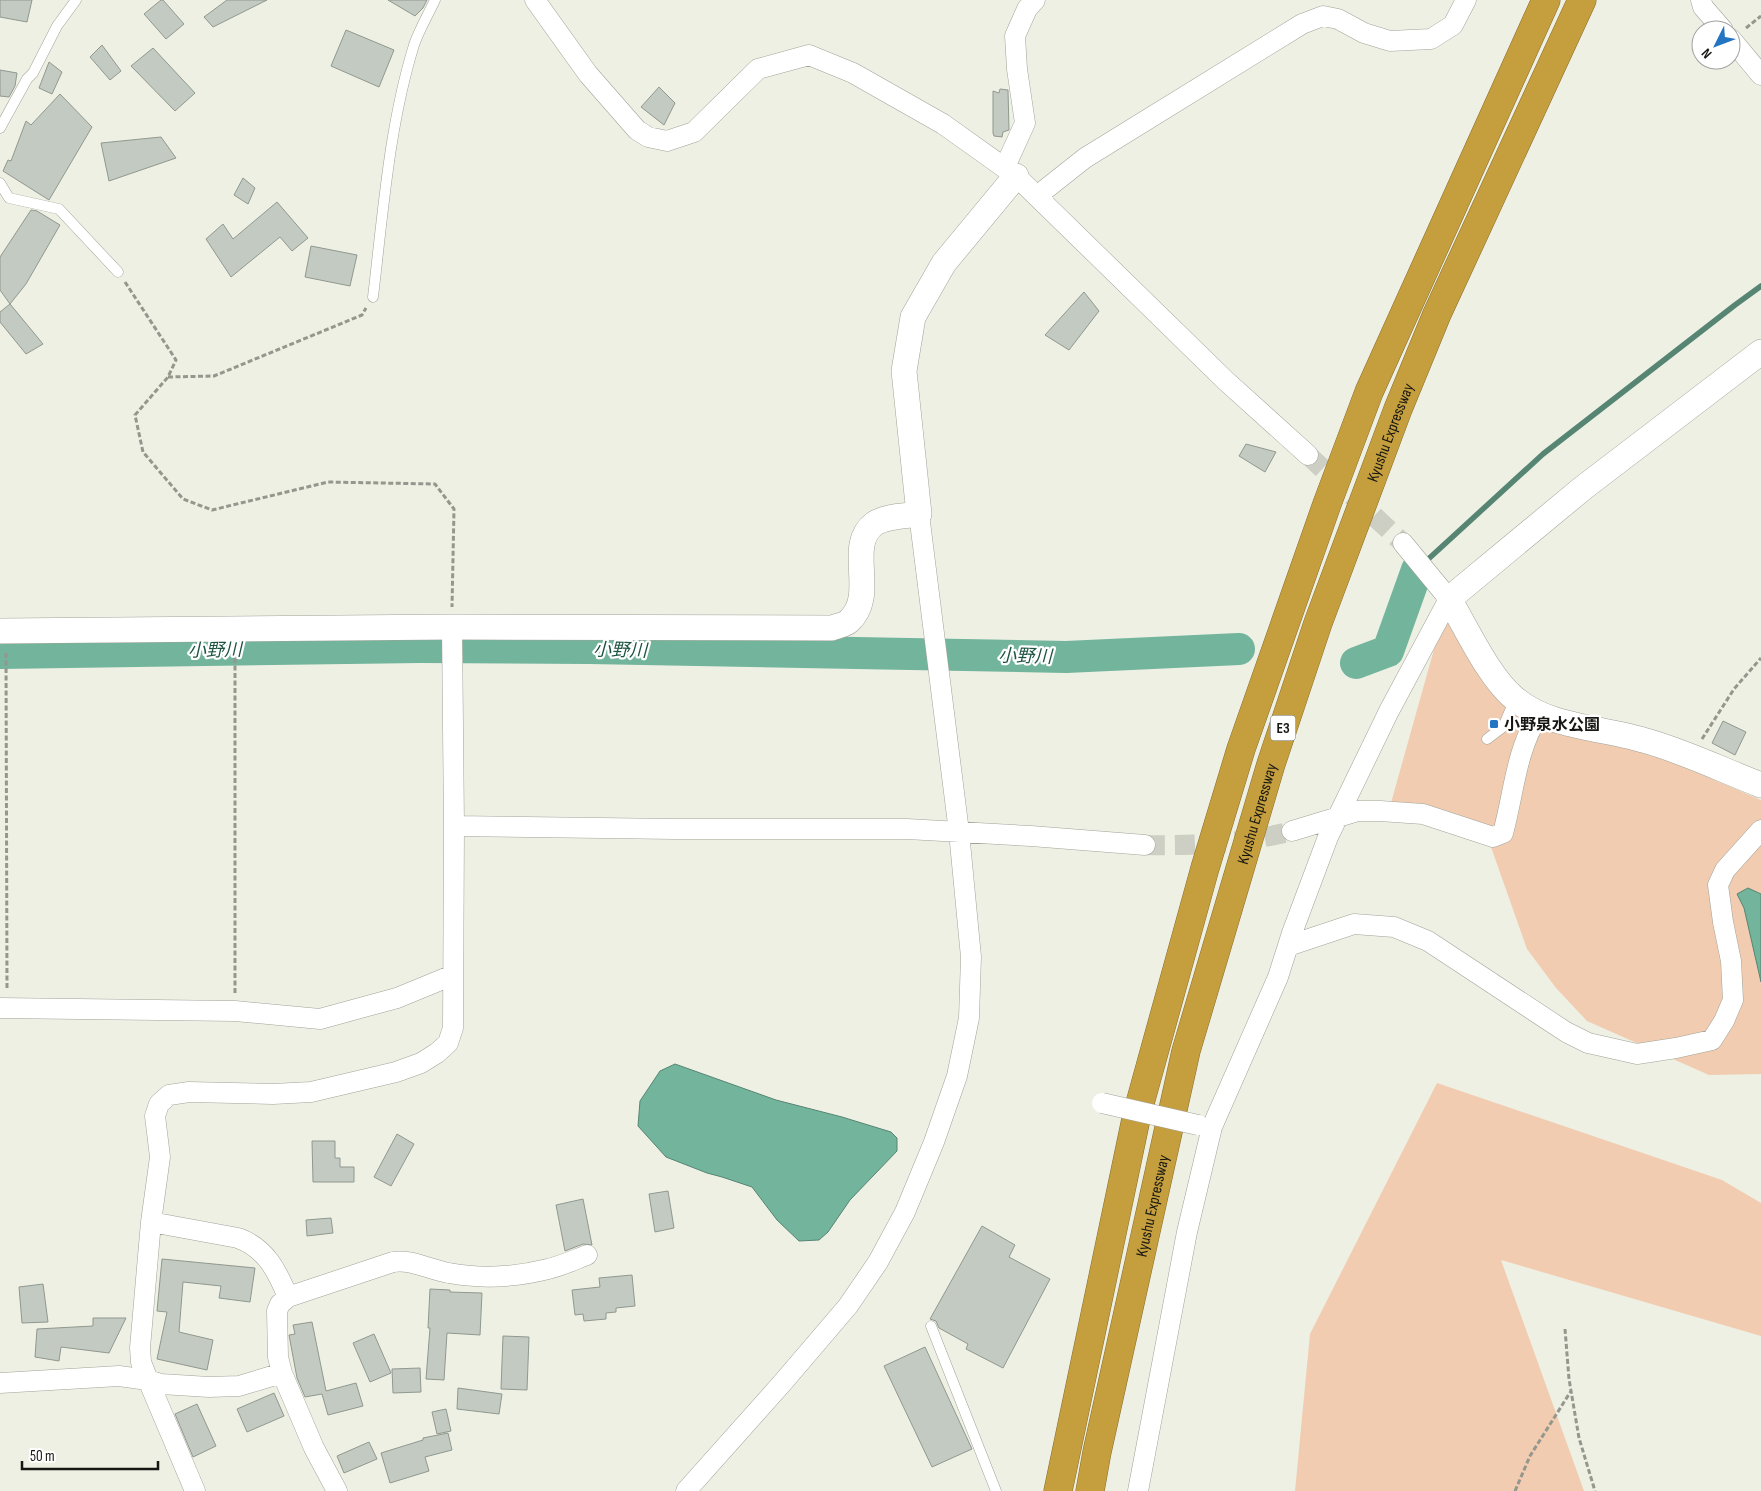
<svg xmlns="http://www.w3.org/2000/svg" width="1761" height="1491" viewBox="0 0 1761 1491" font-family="'Sofia Sans Condensed','Noto Sans JP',sans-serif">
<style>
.green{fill:#f1ccb0}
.water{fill:#72b49c;stroke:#568573}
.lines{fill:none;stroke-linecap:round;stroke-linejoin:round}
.stream{stroke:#568573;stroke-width:5.5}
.river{stroke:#72b49c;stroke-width:32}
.building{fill:#c2cac1;stroke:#90988f}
.minor-tunnel{stroke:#cecfc4;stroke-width:20;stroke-dasharray:20 10;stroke-linecap:butt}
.service-casing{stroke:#a1a398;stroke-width:11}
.minor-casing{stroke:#a1a398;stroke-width:21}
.tertiary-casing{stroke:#a1a398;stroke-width:26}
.motorway-casing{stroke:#886e2e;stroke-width:29}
.path{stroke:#95968d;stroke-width:3;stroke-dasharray:5 2.5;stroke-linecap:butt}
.service{stroke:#fff;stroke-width:10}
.minor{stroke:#fff;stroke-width:20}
.tertiary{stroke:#fff;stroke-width:25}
.motorway{stroke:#c59e3d;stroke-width:28}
.minor-bridge-casing{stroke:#a1a398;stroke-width:21;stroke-linecap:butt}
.minor-bridge{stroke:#fff;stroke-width:20}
.poi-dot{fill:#2374c3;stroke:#fff;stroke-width:2}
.labels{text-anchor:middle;stroke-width:4.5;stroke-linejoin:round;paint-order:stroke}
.shield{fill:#fff;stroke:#5c5c59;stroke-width:1}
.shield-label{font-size:15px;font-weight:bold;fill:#161612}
.street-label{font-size:16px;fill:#161612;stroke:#fff}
.poi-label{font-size:16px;font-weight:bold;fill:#161612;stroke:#fff;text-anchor:start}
.water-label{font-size:18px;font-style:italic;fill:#1d5342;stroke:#fff}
</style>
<rect width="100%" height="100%" fill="#eef0e4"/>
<path class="green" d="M 1445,610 L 1497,695 L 1608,742 L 1680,765 L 1761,800 L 1761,1074 L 1709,1075 L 1587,1021 L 1556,988 L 1527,949 L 1491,847 L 1389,810 Z
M 1437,1083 L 1722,1180 L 1761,1203 L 1761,1336 L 1501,1260 L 1584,1491 L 1295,1491 L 1310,1334 Z"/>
<path class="water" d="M 1748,888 L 1761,894 L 1761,982 L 1744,908 L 1737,894 Z
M 675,1064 L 776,1100 L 842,1117 L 891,1132 L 897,1138 L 897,1151 L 850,1200 L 828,1232 L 819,1240 L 799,1241 L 777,1220 L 752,1187 L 722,1177 L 707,1173 L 666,1157 L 638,1126 L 640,1101 L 660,1071 Z"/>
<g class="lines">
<path class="stream" d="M 1424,563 L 1543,454 L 1735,305 L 1761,286"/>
<path class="river" d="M 0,653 L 420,647 L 589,648 L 1066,657 L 1239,649
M 1356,663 L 1388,651 L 1417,570"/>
</g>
<path class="building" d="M 0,0 L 32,0 L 27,22 L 0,17 Z
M 161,0 L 163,0 L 184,24 L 166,39 L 144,14 Z
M 227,0 L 267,0 L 213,27 L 204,17 Z
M 388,0 L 427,0 L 423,8 L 415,16 Z
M 346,30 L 394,50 L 379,87 L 331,66 Z
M 102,45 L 121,71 L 110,80 L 90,57 Z
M 153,48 L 195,93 L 175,111 L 131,66 Z
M 49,62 L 62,72 L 52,94 L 39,88 Z
M 0,70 L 17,73 L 15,86 L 9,97 L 0,96 Z
M 659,87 L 675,103 L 664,125 L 641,107 Z
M 1000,89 L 1008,90 L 1009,130 L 1003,132 L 1002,137 L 994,136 L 993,133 L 993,91 L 999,93 Z
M 60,94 L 92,127 L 49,200 L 3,171 L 8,160 L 11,161 L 26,121 L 31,125 Z
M 161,137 L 176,158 L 109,181 L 101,143 Z
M 243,178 L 255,188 L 248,204 L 234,195 Z
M 277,202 L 308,238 L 292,251 L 280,237 L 231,277 L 206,239 L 223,224 L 233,239 Z
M 31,210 L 37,211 L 60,225 L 26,284 L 10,304 L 0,290 L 0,257 Z
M 311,246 L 357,255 L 350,286 L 305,277 Z
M 1084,292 L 1099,311 L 1069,350 L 1045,335 Z
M 10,304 L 43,344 L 26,354 L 0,322 L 0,312 Z
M 1246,444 L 1276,452 L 1265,472 L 1239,456 Z
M 1723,721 L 1746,732 L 1735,755 L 1712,743 Z
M 397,1134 L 414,1144 L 391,1186 L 374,1177 Z
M 312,1141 L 335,1141 L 335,1158 L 340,1158 L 340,1167 L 354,1167 L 354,1182 L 313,1182 Z
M 668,1191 L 674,1228 L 655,1232 L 649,1194 Z
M 583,1199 L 592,1245 L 583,1244 L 565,1251 L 556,1205 Z
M 331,1218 L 333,1233 L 307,1236 L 306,1220 Z
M 982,1226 L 1015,1245 L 1009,1257 L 1050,1279 L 1003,1368 L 966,1349 L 968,1344 L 939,1328 L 936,1321 L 930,1319 Z
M 162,1259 L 255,1268 L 250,1302 L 219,1298 L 221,1286 L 183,1282 L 179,1332 L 213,1340 L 207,1370 L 157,1359 L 167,1312 L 157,1311 Z
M 632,1275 L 635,1306 L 616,1308 L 616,1312 L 606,1313 L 606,1319 L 584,1321 L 583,1314 L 575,1315 L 572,1290 L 600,1287 L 599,1278 Z
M 43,1284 L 48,1322 L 22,1323 L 19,1287 Z
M 430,1289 L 450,1290 L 450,1292 L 482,1293 L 480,1335 L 447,1333 L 444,1380 L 426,1379 L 430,1328 L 428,1328 Z
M 93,1318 L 126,1318 L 109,1353 L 61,1347 L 59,1361 L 35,1357 L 37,1329 L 93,1326 Z
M 312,1322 L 326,1391 L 356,1383 L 363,1406 L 328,1415 L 322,1394 L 305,1397 L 297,1378 L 289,1335 L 295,1334 L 293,1325 Z
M 374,1334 L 391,1373 L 370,1382 L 353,1343 Z
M 503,1336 L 529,1337 L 527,1390 L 501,1389 Z
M 925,1347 L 972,1449 L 932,1467 L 884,1366 Z
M 420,1368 L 421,1392 L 393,1393 L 392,1369 Z
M 458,1388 L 502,1394 L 499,1414 L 457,1409 Z
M 274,1393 L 284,1416 L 247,1432 L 237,1409 Z
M 197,1404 L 216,1446 L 193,1457 L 175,1414 Z
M 446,1409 L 451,1431 L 437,1434 L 432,1412 Z
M 448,1433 L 452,1450 L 425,1457 L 429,1471 L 390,1483 L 381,1453 L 423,1440 L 423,1438 Z
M 369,1442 L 377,1459 L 344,1473 L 337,1456 Z"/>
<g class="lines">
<path class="minor-tunnel" d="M 1308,455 L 1403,543
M 1145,845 C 1193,846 1246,843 1292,831"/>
<defs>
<path id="service" d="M 0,128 L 27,79 L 33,73 L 57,26 L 76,0
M 0,183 L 9,198 L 59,209 L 118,272
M 373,297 C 383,213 389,126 414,45 C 419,30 428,15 435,0
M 1487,739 L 1503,727 L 1515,699
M 931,1326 L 996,1491"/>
<path id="minor" d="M 535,0 L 588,74 L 637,130 L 648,137 L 667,141 L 694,132 L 758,69 L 809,55 L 853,73 L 943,124 L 1016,176 L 1226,381 L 1308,455
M 1701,0 L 1703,7 L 1723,30
M 1731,39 L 1761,75
M 1005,167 L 1025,123 L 1017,69 L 1015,36 L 1027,9 L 1035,0
M 1037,196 L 1085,158 L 1302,24 L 1323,16 L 1338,19 L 1364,33 L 1390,41 L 1431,39 L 1453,25 L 1466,0
M 454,826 L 675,829 L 907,829 L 1031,836 L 1145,845
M 1292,831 L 1358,811 L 1380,811 L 1423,814 L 1493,837 L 1503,833 C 1514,793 1516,749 1539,715
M 1288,946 L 1354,924 L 1394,927 L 1428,941 L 1566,1032 L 1588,1043 L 1637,1054 L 1676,1048 L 1712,1040 L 1724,1021 L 1733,1000 L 1731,961 L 1723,922 L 1718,885 L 1725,870 L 1761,830
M 0,1008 L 235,1011 L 320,1019 L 397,998 L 453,975
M 151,1222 L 238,1238 C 266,1248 277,1271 288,1297
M 282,1373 L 278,1357 L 277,1311 L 280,1304 L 288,1297 L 393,1262 C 412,1259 430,1270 449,1273 C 481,1279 516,1277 548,1269 C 561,1266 574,1260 587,1255
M 0,1383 L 119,1376 L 148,1380 L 161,1384 L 209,1387 L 239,1386 L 282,1373 L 314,1448 L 337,1491
M 195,1491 L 148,1380 L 141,1362 L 140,1348 L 151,1222 L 160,1157 L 155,1116 L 159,1104 L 169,1095 L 189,1092 L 273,1094 L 311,1092 L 396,1072 L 421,1063 L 437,1053 L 448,1043 L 453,1028 L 454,826 L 452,627
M 686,1491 L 784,1381 L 848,1306 L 878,1262 L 905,1212 L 934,1142 L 957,1076 L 969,1018 L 971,957 L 959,832 L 919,514
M 1138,1491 L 1187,1232 L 1212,1127 L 1278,977 L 1292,933 L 1328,837 L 1389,711 L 1449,599 L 1403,543"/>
<path id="tertiary" d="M 1761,352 L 1583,488 L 1449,599 C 1467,629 1488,676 1514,698 C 1549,728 1601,727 1643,740 C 1684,751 1722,770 1761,785
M 0,631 L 452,627 L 832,628 C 837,626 845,625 849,621 C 878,595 845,546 874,524 C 885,516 906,516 919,514 L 904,371 L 913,317 L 944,263 L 1016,176"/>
<g id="motorway">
<path d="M 1058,1491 L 1137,1114 L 1205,868 L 1241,749 L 1327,504 L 1369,392 L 1546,0"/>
<path id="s1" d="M 1090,1491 L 1097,1452 L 1186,1051 L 1271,764 L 1318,623 L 1398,409 L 1437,314 L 1582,0"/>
</g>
</defs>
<use href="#service" class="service-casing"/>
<use href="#minor" class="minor-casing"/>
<use href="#tertiary" class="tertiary-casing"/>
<use href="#motorway" class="motorway-casing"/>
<path class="path" d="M 1746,28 L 1761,16
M 125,282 L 176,360 L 168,377 L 135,415 L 143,452 L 183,499 L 212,510 L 328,482 L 435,484 L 454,509 L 452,607
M 168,377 L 214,376 L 362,315 L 366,308
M 6,653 L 7,990
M 1702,739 L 1734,689 L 1761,658
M 235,993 L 235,649
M 1565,1329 L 1569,1379 L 1579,1438 L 1595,1491
M 1515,1491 L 1530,1456 L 1571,1391"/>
<use href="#service" class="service"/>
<use href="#minor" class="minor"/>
<use href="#tertiary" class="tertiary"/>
<use href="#motorway" class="motorway"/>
<defs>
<path id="minor-bridge" d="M 1102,1103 L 1198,1125"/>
</defs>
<use href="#minor-bridge" class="minor-bridge-casing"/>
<use href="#minor-bridge" class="minor-bridge"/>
</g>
<rect class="poi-dot" x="1489" y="719" width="10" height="10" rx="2.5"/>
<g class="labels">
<rect class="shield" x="1270.5" y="715.5" width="25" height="25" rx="4"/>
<g class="shield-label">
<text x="1283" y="733">E3</text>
</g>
<g class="street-label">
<text dy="6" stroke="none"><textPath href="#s1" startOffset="1102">Kyushu Expressway</textPath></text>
<text dy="6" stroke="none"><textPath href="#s1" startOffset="698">Kyushu Expressway</textPath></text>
<text dy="6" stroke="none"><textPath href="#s1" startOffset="292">Kyushu Expressway</textPath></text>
</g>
<g class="poi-label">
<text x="1504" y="730">小野泉水公園</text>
</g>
<g class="water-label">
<text transform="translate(215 650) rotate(-1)" y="6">小野川</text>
<text transform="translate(620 650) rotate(1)" y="6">小野川</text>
<text transform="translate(1025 656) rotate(1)" y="6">小野川</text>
</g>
</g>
<g transform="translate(1716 45) rotate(228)"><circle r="24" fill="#ffffff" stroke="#a2a2a0"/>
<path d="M0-4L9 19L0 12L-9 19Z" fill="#2374c3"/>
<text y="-8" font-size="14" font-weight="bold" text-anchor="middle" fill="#161612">N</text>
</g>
<path d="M22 1461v8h136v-8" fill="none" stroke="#161612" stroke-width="2.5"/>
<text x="30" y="1461" font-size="15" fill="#161612" stroke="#ffffff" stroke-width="4" paint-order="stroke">50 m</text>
</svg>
